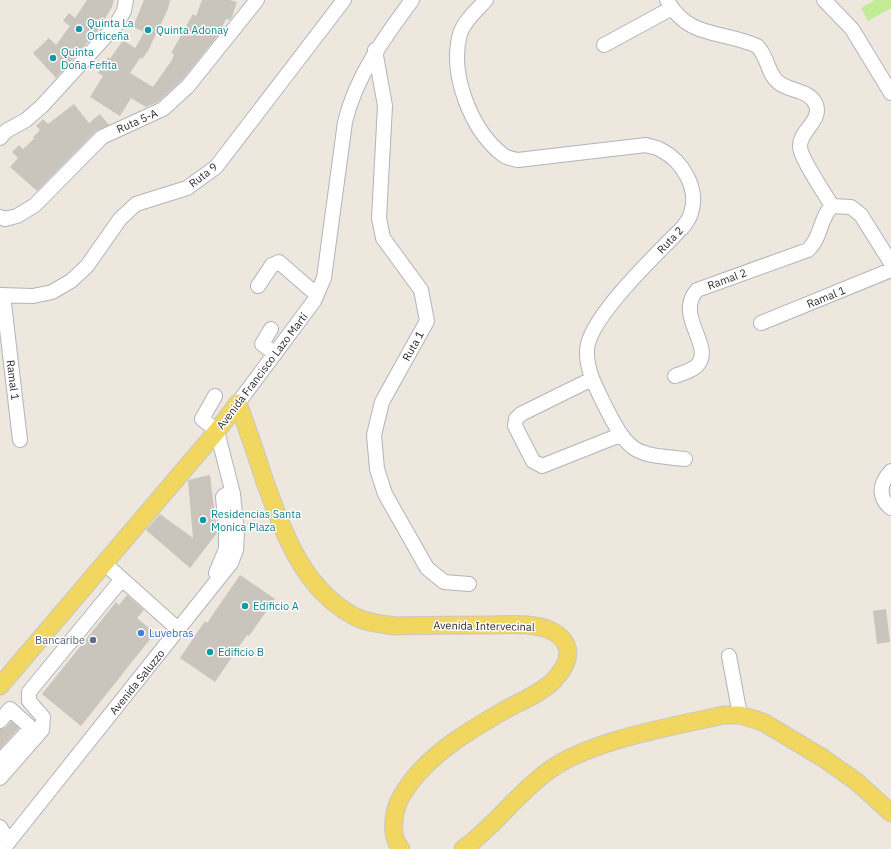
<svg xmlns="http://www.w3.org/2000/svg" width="891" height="849" viewBox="0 0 891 849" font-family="'IBM Plex Sans',sans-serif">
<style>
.pitch{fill:#c2eb96}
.building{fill:#c9c5bc}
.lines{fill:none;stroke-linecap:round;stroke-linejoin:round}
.minor-casing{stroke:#b1b3bf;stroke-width:16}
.major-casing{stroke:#c8c8c8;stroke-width:19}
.minor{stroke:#fff;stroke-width:14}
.major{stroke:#f1d65f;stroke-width:17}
.culture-dot{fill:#0f9aa8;stroke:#fff;stroke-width:1.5}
.shop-dot{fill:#3f7fe0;stroke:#fff;stroke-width:1.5}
.service-dot{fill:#5c6f8a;stroke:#fff;stroke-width:1.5}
.labels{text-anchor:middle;stroke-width:3;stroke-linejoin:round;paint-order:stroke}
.culture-label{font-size:11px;fill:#0d838f;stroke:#fff;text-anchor:start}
.street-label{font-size:11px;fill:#2b2b2b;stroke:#fff}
.shop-label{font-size:11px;fill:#366cbe;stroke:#fff;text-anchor:start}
.service-label{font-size:11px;fill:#4e5e75;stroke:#fff;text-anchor:end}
</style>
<rect width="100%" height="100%" fill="#ede7de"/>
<path class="pitch" d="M 875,0 L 891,0 L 891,8 L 868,21 L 861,8 Z"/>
<path class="building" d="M 87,0 L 114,0 L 112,7 L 96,33 L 56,78 L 33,53 L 49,38 L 56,45 L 70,26 L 63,21 L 69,13 L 75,18 Z
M 144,0 L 170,0 L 168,9 L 148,51 L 142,59 L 140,58 L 130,73 L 153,87 L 172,60 L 174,54 L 171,53 L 193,14 L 196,16 L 202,0 L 230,0 L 237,2 L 232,17 L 230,20 L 226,19 L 219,34 L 182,80 L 158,102 L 146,107 L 131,98 L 120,116 L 90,97 L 103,76 L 98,73 L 108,57 L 110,59 L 123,40 L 135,48 L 140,40 L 144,32 L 133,27 Z
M 74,104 L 89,123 L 100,114 L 109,125 L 96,131 L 37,191 L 10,167 L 18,158 L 12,152 L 19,145 L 23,149 L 34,139 L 33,137 L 40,130 L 36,126 L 43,119 L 48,124 Z
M 210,475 L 217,533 L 190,568 L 146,530 L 160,514 L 193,538 L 188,480 Z
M 240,575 L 275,599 L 249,636 L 247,635 L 215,682 L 180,658 L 205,621 L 207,623 Z
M 127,595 L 144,610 L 137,618 L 155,633 L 81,726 L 42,694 L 116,602 L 119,605 Z
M 886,609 L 890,642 L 877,644 L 873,611 Z
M 11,721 L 19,728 L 0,749 L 0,729 L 6,727 Z"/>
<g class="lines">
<defs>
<path id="minor" d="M 486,0 C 477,10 464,21 460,34 C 449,74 471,130 503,155 C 507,158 513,159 518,160 L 646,145 C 651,147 657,147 661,150 C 683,161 699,189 691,213 C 690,218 686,223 683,227 C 660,251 588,318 587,350 C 586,372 598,391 607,410 C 630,455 636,454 685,459
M 667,0 C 688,39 722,30 757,46 C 768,56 767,73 778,82 C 789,92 810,89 816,105 C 822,121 799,131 800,147 C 801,159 825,194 832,206 L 851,207 L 861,215 L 891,263
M 824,0 L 852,29 L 891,93
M 604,45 L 672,8
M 375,50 L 385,106 L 379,218 L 383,238 L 421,290 L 427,321 L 382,402 L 374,435 L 377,469 L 385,494 L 427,568 L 444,582 L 469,584
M 0,138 L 6,131 L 26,120 L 42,106 L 116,25 L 124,11 L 126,0
M 0,217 L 5,219 L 17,216 L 35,205 L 102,137 L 163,109 L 188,86 L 257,0
M 258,286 L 272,265 L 279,262 L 317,295
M 0,295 L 33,296 L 52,292 L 71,281 L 87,266 L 120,219 L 136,204 L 187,188 L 216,167 L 344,0
M 3,295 L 20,440
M 761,323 L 891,270
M 271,329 L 262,344 L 275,354
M 675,376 C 682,373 695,370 699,363 C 712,344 675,315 697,290 L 808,250 C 822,237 819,219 832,206
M 592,379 L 521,414 L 516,419 L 515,426 L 533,461 L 542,466 L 620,435
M 238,403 L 314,301 L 324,278 L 345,122 C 356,76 384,38 412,0
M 891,471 C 880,483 877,497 891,508
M 104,563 L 179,630
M 216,573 L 226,549 L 226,529 L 223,497 L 225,495 L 233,494
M 729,656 L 740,715
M 0,721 L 10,709 L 31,728 L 0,761
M 0,778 L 42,730 L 43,717 L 29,701 L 29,692 L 122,579
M 0,827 L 9,842
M 3,849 L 231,563 L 236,550 L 237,533 L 233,494 L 217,431 L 202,419 L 215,396"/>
<path id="major" d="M 238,403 C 247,428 256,453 264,479 C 283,531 302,588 354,616 C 366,623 382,624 395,626 C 426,625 456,625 486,625 C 500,625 514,624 528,625 C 564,628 582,651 554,680 C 542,693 521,701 505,710 C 472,729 439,748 414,778 C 404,791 395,803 394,821 C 393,831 394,841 401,849
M 0,686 L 217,431 L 238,403
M 463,849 C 495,826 518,792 551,769 C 592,740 674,726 724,715 L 740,715 L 763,722 L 823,758 L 857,782 L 891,813"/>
</defs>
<use href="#minor" class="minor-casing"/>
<use href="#major" class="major-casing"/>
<use href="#minor" class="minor"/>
<use href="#major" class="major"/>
</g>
<g class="culture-dot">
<circle cx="79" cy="29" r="4"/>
<circle cx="148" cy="30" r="4"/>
<circle cx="53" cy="58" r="4"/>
<circle cx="203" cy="520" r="4"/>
<circle cx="245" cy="606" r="4"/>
<circle cx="210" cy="652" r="4"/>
</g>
<circle class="shop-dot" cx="141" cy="633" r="4"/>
<circle class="service-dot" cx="93" cy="640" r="4"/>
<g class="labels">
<g class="culture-label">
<text x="87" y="27">Quinta La<tspan x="87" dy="13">Orticeña</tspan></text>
<text x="156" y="34">Quinta Adonay</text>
<text x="61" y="56">Quinta<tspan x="61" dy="13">Doña Fefita</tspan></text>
<text x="211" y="518">Residencias Santa<tspan x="211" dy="13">Monica Plaza</tspan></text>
<text x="253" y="610">Edificio A</text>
<text x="218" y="656">Edificio B</text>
</g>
<g class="street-label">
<text transform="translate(137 121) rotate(-24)" y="4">Ruta 5-A</text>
<text transform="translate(203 175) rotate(-38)" y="4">Ruta 9</text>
<text transform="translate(670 240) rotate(-47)" y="4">Ruta 2</text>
<text transform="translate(727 279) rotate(-20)" y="4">Ramal 2</text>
<text transform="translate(826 297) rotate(-22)" y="4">Ramal 1</text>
<text transform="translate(413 346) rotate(-61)" y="4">Ruta 1</text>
<text transform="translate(262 371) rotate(-53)" y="4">Avenida Francisco Lazo Martí</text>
<text transform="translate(13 380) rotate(83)" y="4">Ramal 1</text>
<text transform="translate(484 626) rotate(1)" y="4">Avenida Intervecinal</text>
<text transform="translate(137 682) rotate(-51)" y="4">Avenida Saluzzo</text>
</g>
<g class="shop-label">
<text x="149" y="637">Luvebras</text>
</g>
<g class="service-label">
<text x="85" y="644">Bancaribe</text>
</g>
</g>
</svg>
